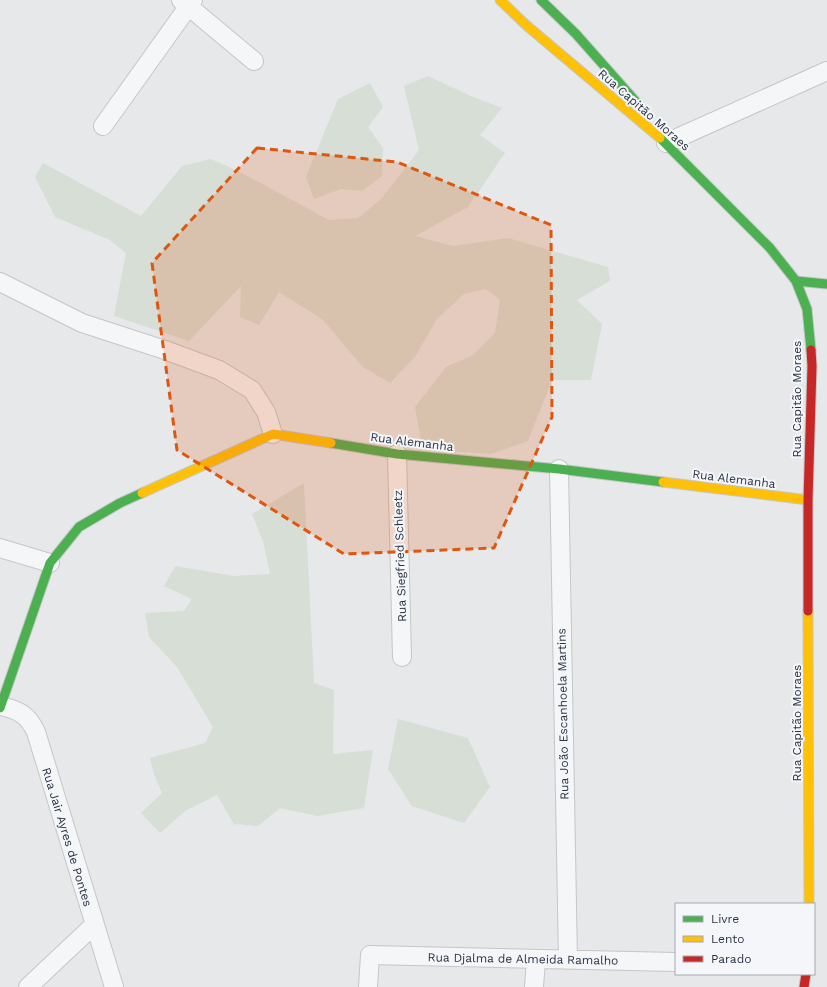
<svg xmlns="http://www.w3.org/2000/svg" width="827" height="987" viewBox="0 0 827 987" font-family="'Work Sans',sans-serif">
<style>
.green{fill:#d6ded6}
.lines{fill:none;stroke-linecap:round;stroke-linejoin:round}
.street-casing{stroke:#c4c6c8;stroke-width:20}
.fast-casing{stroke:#c4c6c8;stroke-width:11}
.slow-casing{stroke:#c4c6c8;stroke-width:11}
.jam-casing{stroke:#c4c6c8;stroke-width:11}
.street{stroke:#f5f6f7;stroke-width:18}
.fast{stroke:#4caf50;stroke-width:9}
.slow{stroke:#ffc107;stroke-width:9}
.jam{stroke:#c62828;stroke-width:9}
.marked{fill:#df570f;fill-opacity:0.2;stroke:#df570f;stroke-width:3;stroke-dasharray:8 5;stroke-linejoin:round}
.labels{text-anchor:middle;stroke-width:4;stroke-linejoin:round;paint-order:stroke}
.street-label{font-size:12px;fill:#2b3445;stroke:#f4f6f9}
</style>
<rect width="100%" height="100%" fill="#e6e8ea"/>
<path class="green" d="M 428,76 L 473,97 L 502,108 L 480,135 L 505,153 L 468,207 L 415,236 L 453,246 L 508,238 L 608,267 L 610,281 L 577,300 L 602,324 L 591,380 L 552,380 L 528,441 L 491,454 L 450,451 L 421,440 L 415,407 L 446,367 L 473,355 L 495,333 L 500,300 L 486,289 L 464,294 L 437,319 L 415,357 L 390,383 L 363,367 L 322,319 L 279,292 L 259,325 L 240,317 L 241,286 L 189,341 L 114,316 L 126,253 L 110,240 L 55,217 L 35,177 L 43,163 L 141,216 L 182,166 L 211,159 L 238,171 L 329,220 L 358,218 L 381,199 L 419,150 L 404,86 Z
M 370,83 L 383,107 L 368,127 L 383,148 L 382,176 L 362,191 L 341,189 L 314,199 L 306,177 L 338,99 Z
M 304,483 L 314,683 L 334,690 L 333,754 L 373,750 L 364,808 L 317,816 L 280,808 L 258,826 L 234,824 L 217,795 L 185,811 L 160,833 L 141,813 L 162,793 L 154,774 L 150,758 L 205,743 L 213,727 L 177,667 L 149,637 L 145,613 L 184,611 L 192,599 L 164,586 L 175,566 L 234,576 L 270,574 L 263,541 L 252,514 Z
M 398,719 L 468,738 L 490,787 L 464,823 L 412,806 L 388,769 Z"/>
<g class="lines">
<defs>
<path id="street" d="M 181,0 L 254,61
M 103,126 L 193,0
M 666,143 L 827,71
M 0,282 L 82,323 L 165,350 L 219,370 L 252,390 L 266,412 L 273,434
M 397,454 L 402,657
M 559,469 L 568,960
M 0,548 L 50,563
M 1,706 C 19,710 28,715 36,732 L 114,987
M 28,987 L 94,925
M 368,987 L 370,955 L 676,962
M 534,987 L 536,960"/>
<path id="fast" d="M 541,0 L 576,34 L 645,112
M 660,138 L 770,248 L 796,281 L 807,309 L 811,350
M 796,281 L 827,284
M 331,443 L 397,454 L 559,469 L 663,482
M 0,708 L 50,563 L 79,527 L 120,503 L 142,493"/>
<path id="slow" d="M 500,0 L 526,25 L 660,138
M 663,482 L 808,500
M 142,493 L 273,434 L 331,443
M 808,611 L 809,904"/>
<path id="jam" d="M 808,611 L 808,500 L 812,366 L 811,350
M 804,987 L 806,974"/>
</defs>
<use href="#street" class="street-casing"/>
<use href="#fast" class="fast-casing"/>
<use href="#slow" class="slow-casing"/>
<use href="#jam" class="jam-casing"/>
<use href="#street" class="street"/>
<use href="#fast" class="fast"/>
<use href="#slow" class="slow"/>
<use href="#jam" class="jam"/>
</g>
<path class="marked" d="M 257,148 L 397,162 L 551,225 L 552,417 L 494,548 L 344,554 L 177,450 L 152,263 Z"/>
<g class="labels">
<g class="street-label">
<text transform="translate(644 110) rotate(41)" y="4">Rua Capitão Moraes</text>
<text transform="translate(797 399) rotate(-90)" y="4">Rua Capitão Moraes</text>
<text transform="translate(412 442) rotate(7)" y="4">Rua Alemanha</text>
<text transform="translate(734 479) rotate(7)" y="4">Rua Alemanha</text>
<text transform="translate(400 556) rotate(-92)" y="4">Rua Siegfried Schleetz</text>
<text transform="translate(563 714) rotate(-91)" y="4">Rua João Escanhoela Martins</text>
<text transform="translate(797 723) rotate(-90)" y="4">Rua Capitão Moraes</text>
<text transform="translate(67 837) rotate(73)" y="4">Rua Jair Ayres de Pontes</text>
<text transform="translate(523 959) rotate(1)" y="4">Rua Djalma de Almeida Ramalho</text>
</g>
</g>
<rect x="675" y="903" width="140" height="72" fill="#f4f6f9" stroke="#a4a8b1"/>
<rect x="683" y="916" width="20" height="6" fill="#4caf50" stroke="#a4a8b1"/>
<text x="711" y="923" font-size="12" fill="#2b3445">Livre</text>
<rect x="683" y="936" width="20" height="6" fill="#ffc107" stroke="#a4a8b1"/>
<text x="711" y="943" font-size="12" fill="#2b3445">Lento</text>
<rect x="683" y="956" width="20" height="6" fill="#c62828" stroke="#a4a8b1"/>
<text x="711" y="963" font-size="12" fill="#2b3445">Parado</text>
</svg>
